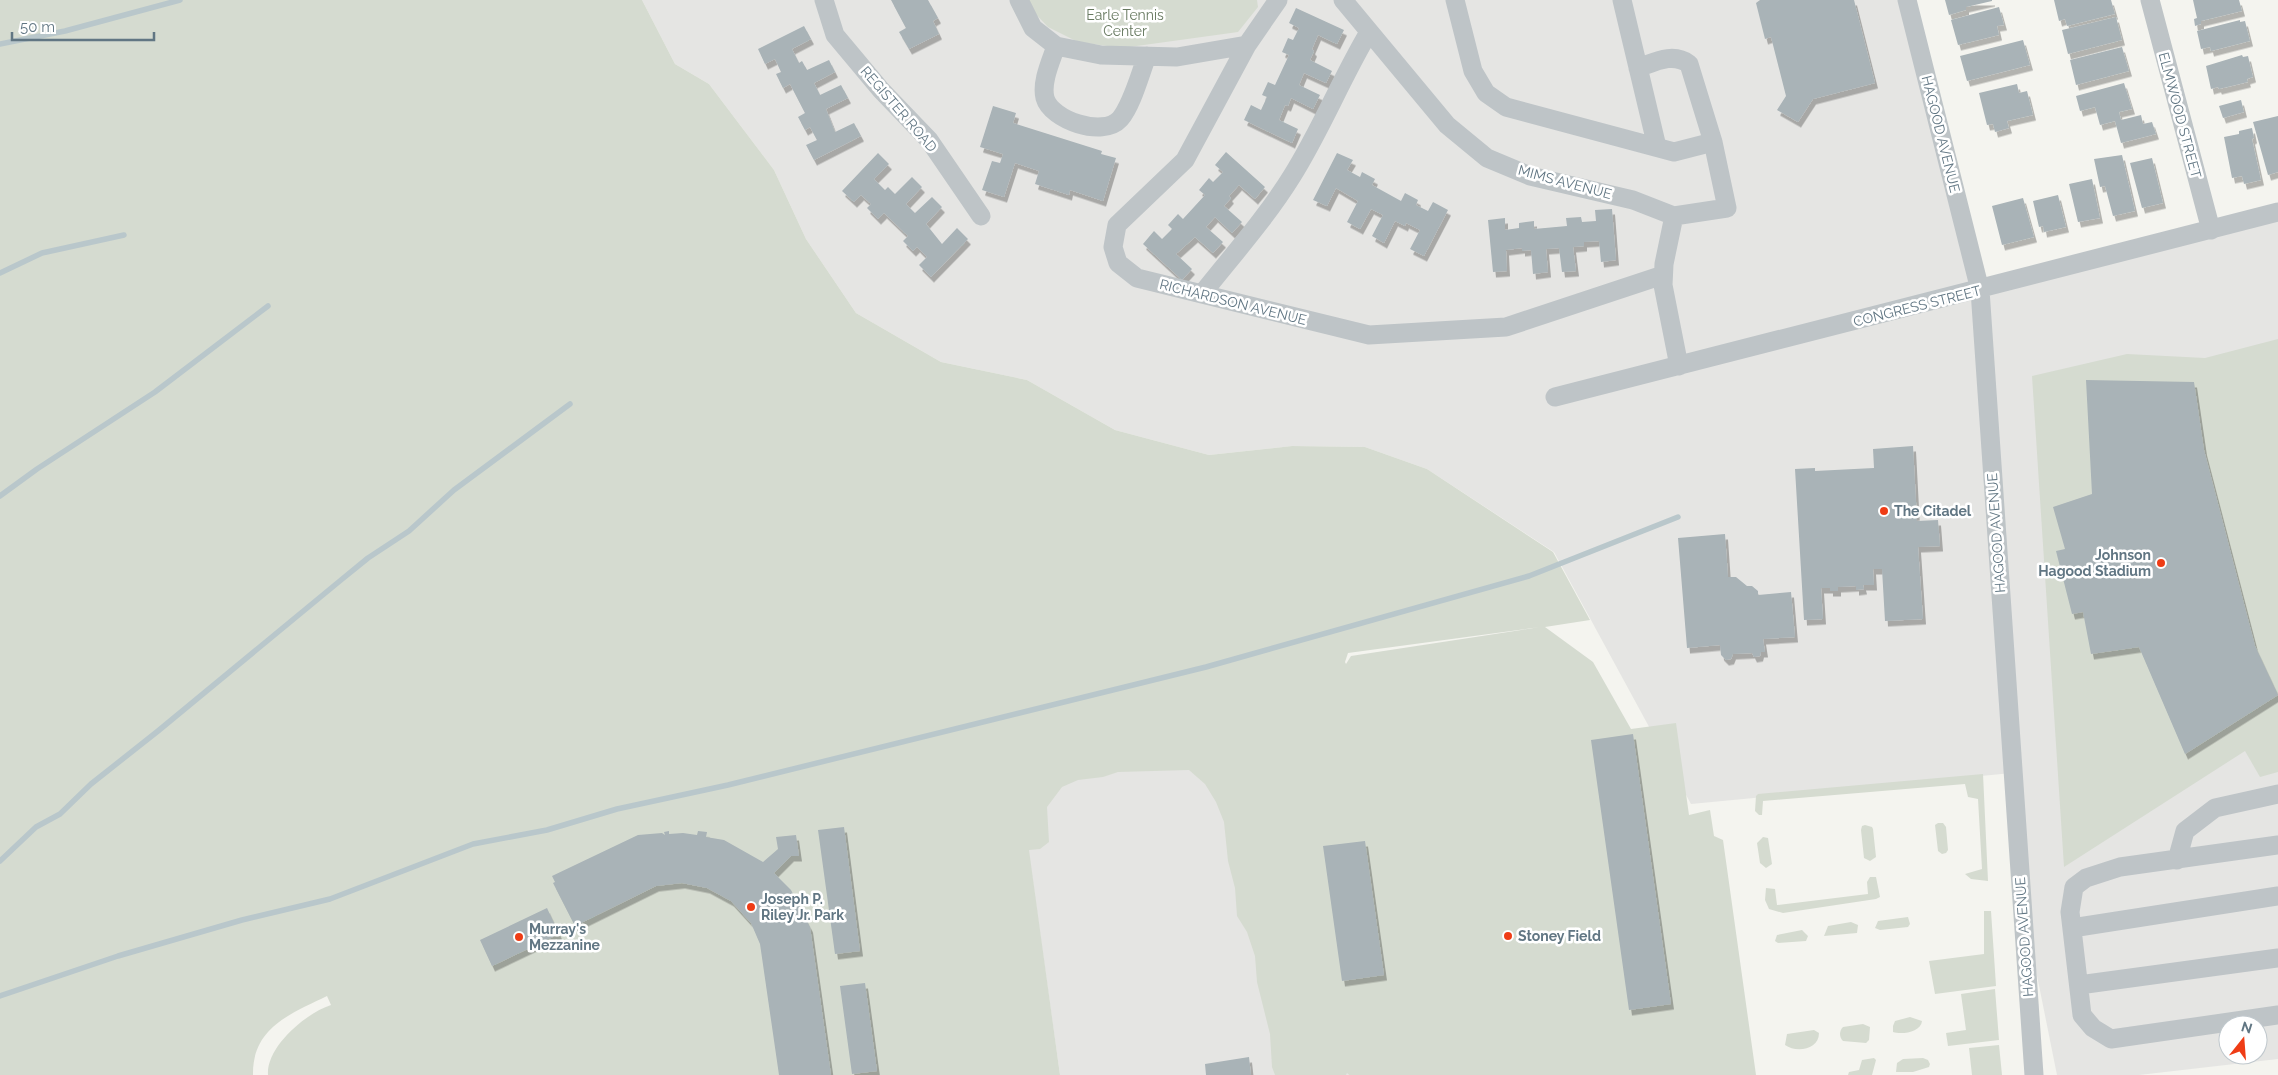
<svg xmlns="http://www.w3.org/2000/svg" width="2278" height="1075" viewBox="0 0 2278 1075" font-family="Raleway,sans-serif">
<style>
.built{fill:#e5e5e3;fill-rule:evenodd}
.green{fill:#d5dbd0;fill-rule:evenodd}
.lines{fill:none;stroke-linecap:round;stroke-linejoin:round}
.stream{stroke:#b9c7cb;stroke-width:5.5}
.building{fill:#a9b3b7;filter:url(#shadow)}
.minor{stroke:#bec4c7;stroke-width:19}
.poi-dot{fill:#ef3c15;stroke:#fff;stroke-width:2}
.labels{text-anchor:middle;stroke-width:5;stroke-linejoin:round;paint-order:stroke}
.park-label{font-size:14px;fill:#677960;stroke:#fff}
.street-label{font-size:14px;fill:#617683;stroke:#fff}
.poi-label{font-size:14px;font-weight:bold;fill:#617683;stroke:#fff;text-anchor:start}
</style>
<defs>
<filter id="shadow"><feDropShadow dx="3" dy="5.5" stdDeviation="0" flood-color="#0004"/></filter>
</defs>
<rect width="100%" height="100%" fill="#f4f4ef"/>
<path class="built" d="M 642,0 L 1907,0 L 1980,290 L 2278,212 L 2278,1059 L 2139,1075 L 2057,1075 L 2022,901 L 2012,773 L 1691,804 L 1554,552 L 1427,469 L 1365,447 L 1292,446 L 1209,455 L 1115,430 L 1027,380 L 941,362 L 856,313 L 806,239 L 774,170 L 709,84 L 675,64 ZM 2228,1025 L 2258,1025 L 2258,1055 L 2228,1055 Z
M 1257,724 L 1336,1058 L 1349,1075 L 1060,1075 L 1016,762 Z"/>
<path class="green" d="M 0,0 L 642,0 L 675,64 L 709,84 L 774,170 L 806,239 L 856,313 L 941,362 L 1027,380 L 1115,430 L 1209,455 L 1292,446 L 1365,447 L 1427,469 L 1553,552 L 1590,620 L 1545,627 L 1593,662 L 1631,729 L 1676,723 L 1689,815 L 1710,810 L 1714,836 L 1723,840 L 1756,1075 L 1349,1075 L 1347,1073 L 1346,1075 L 1275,1075 L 1272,1067 L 1270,1034 L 1257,982 L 1255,956 L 1247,932 L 1237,916 L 1235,888 L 1228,861 L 1224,822 L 1216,802 L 1205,784 L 1189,770 L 1118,772 L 1103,777 L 1078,780 L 1062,787 L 1047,807 L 1049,842 L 1040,849 L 1029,850 L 1060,1075 L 268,1075 C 266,1047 306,1013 331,1005 L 327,996 C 290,1014 252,1028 253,1075 L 0,1075 ZM 1540,627 L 1351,656 L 1346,664 L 1345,662 L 1348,653 Z
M 1028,0 L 1257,0 L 1258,7 L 1238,32 L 1122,48 L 1078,42 L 1048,27 L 1030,8 Z
M 2278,339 L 2278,772 L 2260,777 L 2245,751 L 2064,867 L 2032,376 L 2127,354 L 2205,358 Z
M 1983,774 L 1988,881 L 1971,879 L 1965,874 L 1982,869 L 1978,799 L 1968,797 L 1965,784 L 1763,801 L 1762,815 L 1759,815 L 1755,811 L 1756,796 L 1758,794 Z
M 1938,823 L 1943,823 L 1946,827 L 1948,850 L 1946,853 L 1942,854 L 1938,851 L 1935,825 Z
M 1865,825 L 1872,827 L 1873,829 L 1876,857 L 1870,861 L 1864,858 L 1861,830 L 1862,826 Z
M 1763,837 L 1768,838 L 1772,864 L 1766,868 L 1760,863 L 1757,843 Z
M 1870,877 L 1876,877 L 1880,897 L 1876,899 L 1783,913 L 1769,909 L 1765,900 L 1766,888 L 1775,889 L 1777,905 L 1868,894 L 1867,882 Z
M 1984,911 L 1991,911 L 1996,986 L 1935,994 L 1929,961 L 1984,954 Z
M 1908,917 L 1910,924 L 1908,927 L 1880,930 L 1875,928 L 1878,921 Z
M 1851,922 L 1858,925 L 1857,933 L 1824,936 L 1828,926 Z
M 1802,930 L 1808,936 L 1806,941 L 1778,943 L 1775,941 L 1777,935 Z
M 1995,989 L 1999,1040 L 1948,1046 L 1946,1033 L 1966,1030 L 1961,994 Z
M 1910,1017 L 1922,1021 C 1921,1032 1902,1035 1893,1032 L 1893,1026 L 1895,1021 Z
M 1863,1024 L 1870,1027 L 1869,1040 L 1866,1043 L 1843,1041 C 1839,1037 1839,1031 1843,1027 Z
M 1814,1030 L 1819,1033 C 1819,1050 1796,1053 1785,1045 L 1787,1034 Z
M 1999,1045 L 2002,1075 L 1972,1075 L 1969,1048 Z
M 1874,1058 L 1876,1060 L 1872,1075 L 1848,1075 L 1849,1072 L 1859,1070 L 1862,1060 Z
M 1923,1058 L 1928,1060 L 1930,1064 L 1929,1067 L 1913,1072 L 1896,1072 L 1897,1063 L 1903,1059 Z"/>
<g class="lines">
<path class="stream" d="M 0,44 L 65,31 L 180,0
M 0,273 L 42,253 L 124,235
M 0,496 L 37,469 L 155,392 L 268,306
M 0,861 L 36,827 L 60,814 L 91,784 L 158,731 L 341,580 L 368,558 L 409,531 L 454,490 L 570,404
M 0,996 L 118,956 L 242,920 L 330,899 L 473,844 L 547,830 L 617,809 L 728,785 L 1206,667 L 1529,576 L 1678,517"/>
</g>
<path class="building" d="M 891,0 L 928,0 L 938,18 L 933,21 L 939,34 L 909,49 L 899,32 L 906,28 Z
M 1760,0 L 1854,0 L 1875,83 L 1813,99 L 1798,122 L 1777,110 L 1786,96 L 1771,37 L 1765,39 L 1756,3 Z
M 1945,0 L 1992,0 L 1992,1 L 1966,7 L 1966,10 L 1949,15 Z
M 2054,0 L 2111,0 L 2115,14 L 2067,26 L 2065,19 L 2059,21 Z
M 2193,0 L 2239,0 L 2242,11 L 2201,21 L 2201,24 L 2195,26 L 2194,19 L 2197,18 Z
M 1999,7 L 2004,25 L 1997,26 L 1999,35 L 1958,45 L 1951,20 Z
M 1296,8 L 1344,30 L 1337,44 L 1318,35 L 1312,49 L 1314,51 L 1310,60 L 1332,71 L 1326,83 L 1304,73 L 1299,85 L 1320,95 L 1313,109 L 1291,98 L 1288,106 L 1285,105 L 1279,120 L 1298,129 L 1292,143 L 1244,120 L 1251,105 L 1261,110 L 1267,97 L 1262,95 L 1268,82 L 1275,85 L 1289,55 L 1282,52 L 1288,38 L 1293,40 L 1299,28 L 1289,23 Z
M 2116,17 L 2122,40 L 2068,54 L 2062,30 Z
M 2240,20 L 2240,22 L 2245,21 L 2250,41 L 2211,51 L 2210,47 L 2201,49 L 2197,31 Z
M 804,26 L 811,39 L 792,49 L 799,63 L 802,61 L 807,70 L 829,60 L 835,72 L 814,83 L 820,95 L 841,85 L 848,98 L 826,109 L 835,132 L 854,123 L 861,136 L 814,160 L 806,145 L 817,140 L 810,127 L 805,130 L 798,117 L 805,113 L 790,84 L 783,88 L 776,74 L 781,72 L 775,59 L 765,64 L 758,49 Z
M 2023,40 L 2030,65 L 1967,81 L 1960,56 Z
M 2122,47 L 2129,71 L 2076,85 L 2070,60 Z
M 2242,55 L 2243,57 L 2248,56 L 2253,77 L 2247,79 L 2248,82 L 2219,89 L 2218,87 L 2211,89 L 2206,66 Z
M 2124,83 L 2132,109 L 2119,112 L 2121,120 L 2141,115 L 2143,124 L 2152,122 L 2156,134 L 2121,143 L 2115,121 L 2100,125 L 2095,107 L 2080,111 L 2076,96 Z
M 2017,84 L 2019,93 L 2027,91 L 2033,115 L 2007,121 L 2009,128 L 1995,132 L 1993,124 L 1987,125 L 1979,93 Z
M 2241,100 L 2244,112 L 2223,118 L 2219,106 Z
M 993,106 L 1016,113 L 1013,123 L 1102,151 L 1101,154 L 1116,158 L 1103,201 L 1070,190 L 1069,195 L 1035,184 L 1039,171 L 1015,163 L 1004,197 L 982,190 L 992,161 L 1000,163 L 1003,154 L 980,147 Z
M 2278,116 L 2278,172 L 2268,175 L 2253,122 Z
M 2252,128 L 2254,138 L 2252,139 L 2261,180 L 2244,184 L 2242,176 L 2232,178 L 2224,137 L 2239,134 L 2239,131 Z
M 1226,152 L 1265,187 L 1255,199 L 1239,185 L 1229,196 L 1231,198 L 1224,206 L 1242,222 L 1232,233 L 1215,217 L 1206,227 L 1223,242 L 1213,253 L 1195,237 L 1176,254 L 1192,269 L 1182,280 L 1143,244 L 1154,231 L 1162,239 L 1172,229 L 1168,225 L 1178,214 L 1183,219 L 1205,195 L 1199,190 L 1209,178 L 1213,182 L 1223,172 L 1215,165 Z
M 878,153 L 889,164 L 874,179 L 885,190 L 888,187 L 895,194 L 912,177 L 922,187 L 906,204 L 915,213 L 932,197 L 942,207 L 926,224 L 942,244 L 957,228 L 968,239 L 931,277 L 919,265 L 927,257 L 917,247 L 913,251 L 903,241 L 908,236 L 884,213 L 878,219 L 867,208 L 871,204 L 861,195 L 854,202 L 842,191 Z
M 1337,153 L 1353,160 L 1347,170 L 1360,177 L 1362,172 L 1375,179 L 1372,185 L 1401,201 L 1405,193 L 1418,200 L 1416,205 L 1428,211 L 1433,202 L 1448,210 L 1424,256 L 1410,249 L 1420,230 L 1406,223 L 1405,226 L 1395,221 L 1384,243 L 1372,236 L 1383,215 L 1371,209 L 1360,229 L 1347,222 L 1358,201 L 1336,188 L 1327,206 L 1313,200 Z
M 2122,155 L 2135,211 L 2113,216 L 2105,186 L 2100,187 L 2094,159 Z
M 2152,158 L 2163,203 L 2142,208 L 2130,163 Z
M 2092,179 L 2100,218 L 2078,222 L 2069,184 Z
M 2058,195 L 2066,227 L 2044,232 L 2043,226 L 2039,227 L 2033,201 Z
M 2023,198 L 2034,237 L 2002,245 L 1992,206 Z
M 1612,209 L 1616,260 L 1601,262 L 1599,241 L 1584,242 L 1584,246 L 1573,247 L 1576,271 L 1562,272 L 1559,248 L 1546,249 L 1548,272 L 1533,274 L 1531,250 L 1522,251 L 1522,248 L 1506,250 L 1507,271 L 1493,272 L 1488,220 L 1505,218 L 1505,230 L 1519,228 L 1519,223 L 1534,221 L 1534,229 L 1567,226 L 1566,218 L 1581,217 L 1582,222 L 1596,221 L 1595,210 Z
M 2086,380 L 2194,382 L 2204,450 L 2255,646 L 2278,695 L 2185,754 L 2139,647 L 2091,654 L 2083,612 L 2072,614 L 2056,551 L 2065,549 L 2053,507 L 2092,494 Z
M 1913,446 L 1917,521 L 1938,520 L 1940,546 L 1918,547 L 1923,619 L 1885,621 L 1882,569 L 1873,569 L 1874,585 L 1863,585 L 1864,589 L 1856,590 L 1856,586 L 1838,587 L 1838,591 L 1830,591 L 1830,588 L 1821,588 L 1823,619 L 1804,620 L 1795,469 L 1815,468 L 1815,471 L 1874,468 L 1873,449 Z
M 1725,534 L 1728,577 L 1736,577 L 1747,586 L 1752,586 L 1758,591 L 1758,595 L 1791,592 L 1795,637 L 1763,639 L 1765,652 L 1761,652 L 1760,656 L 1754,657 L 1752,653 L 1733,654 L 1731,659 L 1726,660 L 1721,655 L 1720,645 L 1687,648 L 1678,538 Z
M 1633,734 L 1671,1004 L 1629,1010 L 1591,740 Z
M 844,827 L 860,951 L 835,954 L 818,830 Z
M 669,831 L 669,834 L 683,833 L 697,835 L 698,831 L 707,832 L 706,837 L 724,840 L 763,862 L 778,849 L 776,837 L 796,835 L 799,856 L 791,856 L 774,873 L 791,890 L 810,927 L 831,1075 L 779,1075 L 760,944 L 751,923 L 731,901 L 707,888 L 682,883 L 656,886 L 575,926 L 553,883 L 555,882 L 552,876 L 638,835 L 662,833 L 665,835 L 664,832 Z
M 1365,841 L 1384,975 L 1342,981 L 1323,846 Z
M 547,908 L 559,934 L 492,966 L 480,940 Z
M 865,983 L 877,1071 L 852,1074 L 840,986 Z
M 1249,1057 L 1251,1075 L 1206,1075 L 1205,1064 Z"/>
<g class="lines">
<path class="minor" d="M 824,0 L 835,35 L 881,90 L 929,140 L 981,216
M 1019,0 L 1033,28 L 1056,46 L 1101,55 L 1177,57 L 1247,45
M 1278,0 L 1247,45 L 1185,160 L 1117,225 L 1113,247 L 1118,263 L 1137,278 L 1369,335 L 1506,327 L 1663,275
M 1343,0 L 1447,125 L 1487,158 L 1530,176 L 1633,200 L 1674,216
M 1455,0 L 1473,71 L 1486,93 L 1506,107 L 1674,152 L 1713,142
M 1622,0 L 1657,147
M 1907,0 L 1980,290 L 2034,1075
M 2150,0 L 2211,230
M 1056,46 C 1051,61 1041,82 1045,98 C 1051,120 1103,138 1120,119 C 1132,105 1140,74 1147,56
M 1638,68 C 1655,62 1673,52 1689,64 L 1713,142 L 1727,208 L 1674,216
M 1674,216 L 1664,264 L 1663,285 L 1679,366
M 1202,294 C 1232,256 1266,218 1292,176 C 1321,130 1341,79 1369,32
M 1555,397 L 2278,212
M 2278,845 L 2120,867 L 2086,878 L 2074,887 L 2070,912 L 2082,1015 L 2093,1028 L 2111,1039 L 2278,1015
M 2177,860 L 2185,831 L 2215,808 L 2278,794
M 2072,928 L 2278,896
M 2079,985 L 2278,958"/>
</g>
<g class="poi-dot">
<circle cx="1884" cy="511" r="5"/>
<circle cx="2161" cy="563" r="5"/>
<circle cx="751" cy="907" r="5"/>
<circle cx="1508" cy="936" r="5"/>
<circle cx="519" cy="937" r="5"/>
</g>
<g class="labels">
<g class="park-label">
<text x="1125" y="20">Earle Tennis<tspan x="1125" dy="16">Center</tspan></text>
</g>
<g class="street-label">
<text transform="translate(899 109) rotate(49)" y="5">REGISTER ROAD</text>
<text transform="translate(2180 115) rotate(75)" y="5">ELMWOOD STREET</text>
<text transform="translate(1941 134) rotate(76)" y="5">HAGOOD AVENUE</text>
<text transform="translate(1565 182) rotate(15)" y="5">MIMS AVENUE</text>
<text transform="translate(1233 302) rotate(14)" y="5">RICHARDSON AVENUE</text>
<text transform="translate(1917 306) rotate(-14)" y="5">CONGRESS STREET</text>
<text transform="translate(1996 533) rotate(-94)" y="5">HAGOOD AVENUE</text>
<text transform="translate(2024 937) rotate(-94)" y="5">HAGOOD AVENUE</text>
</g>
<g class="poi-label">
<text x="1894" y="516">The Citadel</text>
<text x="2151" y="560" text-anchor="end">Johnson<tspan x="2151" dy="16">Hagood Stadium</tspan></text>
<text x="761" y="904">Joseph P.<tspan x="761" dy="16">Riley Jr. Park</tspan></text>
<text x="529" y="934">Murray's<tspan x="529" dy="16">Mezzanine</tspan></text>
<text x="1518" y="941">Stoney Field</text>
</g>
</g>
<g transform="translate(2243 1040) rotate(17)"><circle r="24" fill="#ffffff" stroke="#c0c8cd"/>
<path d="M0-4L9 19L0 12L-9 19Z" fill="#ef3c15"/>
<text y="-8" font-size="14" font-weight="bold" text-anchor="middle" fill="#617683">N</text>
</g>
<path d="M12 32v8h142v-8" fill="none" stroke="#617683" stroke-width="2.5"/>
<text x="20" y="32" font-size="15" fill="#617683" stroke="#ffffff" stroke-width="4" paint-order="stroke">50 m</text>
</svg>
